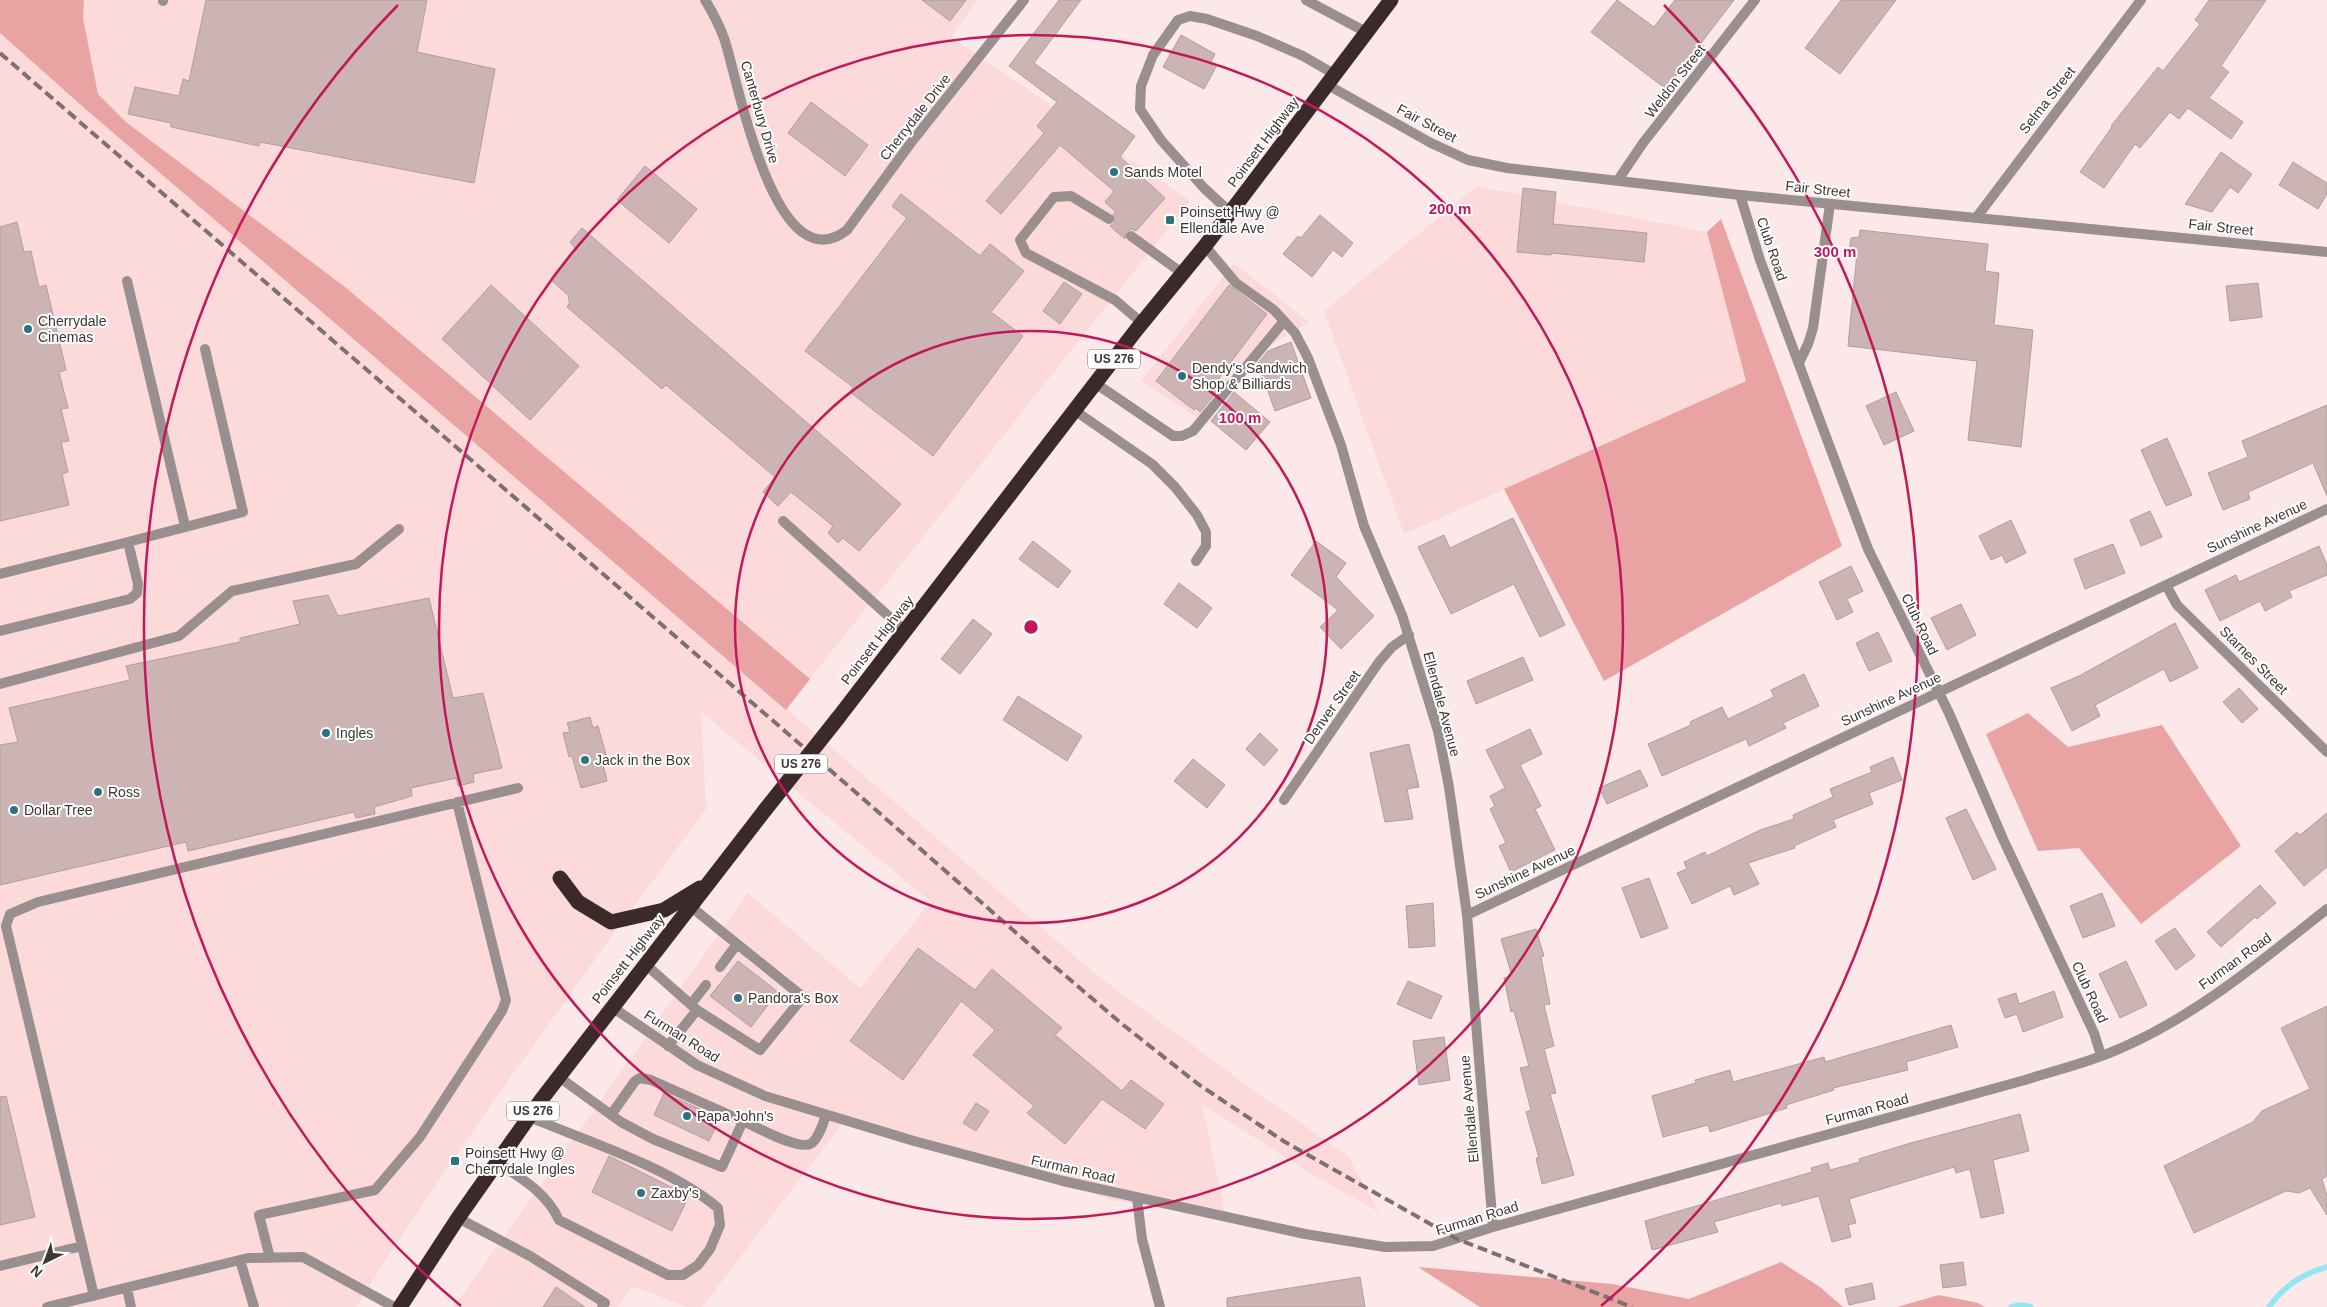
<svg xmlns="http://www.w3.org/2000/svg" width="2327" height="1307" viewBox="0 0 2327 1307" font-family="Helvetica,sans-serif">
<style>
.built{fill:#fbdad9}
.forest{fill:#e9a3a2}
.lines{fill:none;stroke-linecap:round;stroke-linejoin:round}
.stream{stroke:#92e5f5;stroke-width:5.5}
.building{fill:#cbb4b3;stroke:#b39d9c}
.lane{stroke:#998f8f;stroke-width:10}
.street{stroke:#998f8f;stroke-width:10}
.highway{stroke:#3c2a2a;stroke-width:15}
.rail{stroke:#7d7070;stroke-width:4;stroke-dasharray:10 5;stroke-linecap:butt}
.highway-bridge{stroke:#3c2a2a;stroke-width:15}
.ring{fill:none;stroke:#c2185b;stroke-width:2.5}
.poi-dot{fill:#2c737f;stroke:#fff;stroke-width:2}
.labels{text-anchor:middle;stroke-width:4;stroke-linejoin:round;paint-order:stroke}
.shield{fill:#fff;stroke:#787272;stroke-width:1}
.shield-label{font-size:12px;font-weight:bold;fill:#3e3535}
.street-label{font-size:14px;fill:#3e3535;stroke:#fff}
.poi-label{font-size:14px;fill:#3e3535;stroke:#fff;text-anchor:start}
.centre{fill:#c2185b;stroke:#fff;stroke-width:2.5}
.ring-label{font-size:15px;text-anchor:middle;font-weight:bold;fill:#c2185b;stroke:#fff;stroke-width:4;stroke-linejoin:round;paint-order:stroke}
</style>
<rect width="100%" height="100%" fill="#fce8e8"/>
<path class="built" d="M 84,0 L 977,0 L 951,37 L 1190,201 L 810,679 L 345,287 L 126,122 L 98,94 L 83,18 Z
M 0,33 L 82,106 L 1098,976 L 1263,1097 L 1348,1156 L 1379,1212 L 1313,1175 L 1202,1104 L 1226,1218 L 1117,1201 L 843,1123 L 702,1307 L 687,1307 L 632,1286 L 618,1307 L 454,1307 L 748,893 L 860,988 L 931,902 L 701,712 L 706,809 L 614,933 L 492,1103 L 396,1244 L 356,1307 L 0,1307 Z
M 1477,186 L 1707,232 L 1746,381 L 1404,534 L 1324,311 Z
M 1234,263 L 1309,322 L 1248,359 L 1199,419 L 1141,381 Z"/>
<path class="forest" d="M 0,0 L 84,0 L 83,18 L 98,94 L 126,122 L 345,287 L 810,679 L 786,710 L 82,106 L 0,33 Z
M 1721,219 L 1842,546 L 1604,681 L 1504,489 L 1746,381 L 1707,232 Z
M 2028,713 L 2068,747 L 2162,725 L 2241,846 L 2141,924 L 2079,848 L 2038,851 L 1986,734 Z
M 1781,1262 L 1820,1287 L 1843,1307 L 1480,1307 L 1418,1267 L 1612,1284 L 1689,1299 Z
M 1939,1295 L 1978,1303 L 1985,1307 L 1897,1307 Z"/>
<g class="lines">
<path class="stream" d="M 2011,1307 L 2021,1305 L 2031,1307
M 2269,1307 C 2283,1287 2304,1273 2327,1267"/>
</g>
<path class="building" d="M 206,0 L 427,0 L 417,52 L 495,69 L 474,183 L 260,142 L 259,146 L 171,127 L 171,123 L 128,114 L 135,87 L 179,96 L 183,79 L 189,81 Z
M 922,0 L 966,0 L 950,21 Z
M 1059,0 L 1081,0 L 1034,63 L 1135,136 L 1120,157 L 1165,198 L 1136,231 L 1131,229 L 1126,232 L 1125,239 L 1110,226 L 1115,222 L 1113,214 L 1116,212 L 1105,202 L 1114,191 L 1060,145 L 1001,214 L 986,201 L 1044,133 L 1037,126 L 1057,102 L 1009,66 Z
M 1617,0 L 1654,27 L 1675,0 L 1734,0 L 1666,89 L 1591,32 Z
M 1841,0 L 1896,0 L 1840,74 L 1805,48 Z
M 2209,0 L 2266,0 L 2221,66 L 2229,72 L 2209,98 L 2243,122 L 2231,139 L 2188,108 L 2179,119 L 2170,112 L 2140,148 L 2135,144 L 2104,188 L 2080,172 L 2112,127 L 2111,126 L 2158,67 L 2163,71 L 2200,24 L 2195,20 Z
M 1181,35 L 1215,54 L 1211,62 L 1217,65 L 1204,89 L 1163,67 Z
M 811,102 L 868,145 L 845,176 L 788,133 Z
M 2221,152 L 2252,174 L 2238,193 L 2230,187 L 2212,212 L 2185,204 Z
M 2293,162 L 2327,183 L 2327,194 L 2318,209 L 2279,185 Z
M 645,166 L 697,209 L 669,243 L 617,200 Z
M 1523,188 L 1556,192 L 1553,224 L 1647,233 L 1644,262 L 1551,253 L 1551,255 L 1517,252 Z
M 901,194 L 980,256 L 990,244 L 1024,271 L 991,312 L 1023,336 L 933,456 L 850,392 L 853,387 L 805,351 L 907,218 L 892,206 Z
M 1320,215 L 1353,243 L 1342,257 L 1333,250 L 1312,277 L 1283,254 L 1298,236 L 1301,238 Z
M 17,222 L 24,252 L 31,251 L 39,287 L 46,285 L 66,370 L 59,372 L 68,408 L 61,409 L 69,441 L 61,442 L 68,472 L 62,474 L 69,505 L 0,521 L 0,227 Z
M 582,228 L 901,504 L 859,551 L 843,538 L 838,543 L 828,533 L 833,526 L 791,492 L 778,506 L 763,492 L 775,477 L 666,385 L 662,389 L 567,307 L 570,302 L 568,299 L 569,296 L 551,280 L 576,249 L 570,242 Z
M 1860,230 L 1988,244 L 1985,271 L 1999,273 L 1994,325 L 2033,330 L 2021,447 L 1968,440 L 1977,361 L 1848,346 L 1857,253 L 1849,252 L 1851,238 L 1859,237 Z
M 1064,282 L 1082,294 L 1060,324 L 1043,311 Z
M 2258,283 L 2262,317 L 2230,321 L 2226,286 Z
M 491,285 L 579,366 L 530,420 L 442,339 Z
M 1229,285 L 1267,314 L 1219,378 L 1224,383 L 1200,412 L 1196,408 L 1194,410 L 1156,381 Z
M 1291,342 L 1311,398 L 1275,411 L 1258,363 L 1268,351 Z
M 1234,392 L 1270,422 L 1246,450 L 1211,421 Z
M 1896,392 L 1914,431 L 1884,445 L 1866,406 Z
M 2327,405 L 2327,496 L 2313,463 L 2248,492 L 2250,499 L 2223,510 L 2208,473 L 2248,457 L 2242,441 Z
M 2167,438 L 2192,495 L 2166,506 L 2141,450 Z
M 2150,511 L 2162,537 L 2141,546 L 2130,520 Z
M 1513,518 L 1565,625 L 1540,637 L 1514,584 L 1451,614 L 1418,547 L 1444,535 L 1450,548 Z
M 2011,520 L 2026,553 L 2006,563 L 2002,555 L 1991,560 L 1979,536 Z
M 1033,541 L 1071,571 L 1058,588 L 1019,559 Z
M 1316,541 L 1346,563 L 1336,577 L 1374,616 L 1341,649 L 1320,627 L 1338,610 L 1291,575 Z
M 2113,544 L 2125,573 L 2085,589 L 2074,559 Z
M 2319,546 L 2327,565 L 2327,575 L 2289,591 L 2292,597 L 2265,611 L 2260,601 L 2220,621 L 2205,590 L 2236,575 L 2239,582 Z
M 1851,566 L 1863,591 L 1847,599 L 1853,612 L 1837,620 L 1819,582 Z
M 1179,583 L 1212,608 L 1197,628 L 1164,604 Z
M 328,595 L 338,616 L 429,598 L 453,698 L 483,693 L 502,768 L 473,774 L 474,782 L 458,786 L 456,778 L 411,788 L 412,796 L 374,807 L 375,814 L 356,818 L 354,812 L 188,851 L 186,842 L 0,885 L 0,745 L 18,742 L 9,708 L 130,680 L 126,666 L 240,642 L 240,638 L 300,624 L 293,601 Z
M 1961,604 L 1976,635 L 1947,650 L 1931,618 Z
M 973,619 L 992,634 L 960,674 L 941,659 Z
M 2175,623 L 2198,668 L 2170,682 L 2164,669 L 2095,705 L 2100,716 L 2072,731 L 2051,688 L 2079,676 Z
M 1878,632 L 1892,661 L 1869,671 L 1856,643 Z
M 1523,657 L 1533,680 L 1476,704 L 1467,681 Z
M 1804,674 L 1819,706 L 1783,723 L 1786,728 L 1749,746 L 1746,739 L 1662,776 L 1648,744 L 1691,725 L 1690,722 L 1722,707 L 1728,719 L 1774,697 L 1771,690 Z
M 2239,688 L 2258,709 L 2242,723 L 2223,702 Z
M 1018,696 L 1082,736 L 1067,761 L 1003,720 Z
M 590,717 L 593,728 L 598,726 L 608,762 L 603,764 L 607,781 L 581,788 L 572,756 L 569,757 L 563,733 L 570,732 L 567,723 Z
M 1530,729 L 1542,754 L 1520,765 L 1541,806 L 1535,809 L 1555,850 L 1511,872 L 1499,846 L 1506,843 L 1490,809 L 1495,806 L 1490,796 L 1505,788 L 1486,750 Z
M 1260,733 L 1278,750 L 1264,766 L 1246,749 Z
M 1409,744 L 1419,787 L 1407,789 L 1413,819 L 1385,822 L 1370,753 Z
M 1893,757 L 1902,780 L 1869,793 L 1873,804 L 1833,820 L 1836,827 L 1794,846 L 1795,848 L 1748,863 L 1759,884 L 1734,895 L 1730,886 L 1692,904 L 1677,873 L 1687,869 L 1684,862 L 1705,852 L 1707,856 L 1760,830 L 1794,819 L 1793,815 L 1833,797 L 1830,789 L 1872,772 L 1870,767 Z
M 1193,759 L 1225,785 L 1207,808 L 1174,781 Z
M 1640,770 L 1648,786 L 1607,804 L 1599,788 Z
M 1966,809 L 1996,869 L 1973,880 L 1946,818 Z
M 2327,813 L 2327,867 L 2304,886 L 2275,851 L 2297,832 L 2300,835 Z
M 1649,878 L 1668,928 L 1641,938 L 1622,888 Z
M 2260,885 L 2276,903 L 2257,919 L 2255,917 L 2221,947 L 2207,932 Z
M 2102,893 L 2115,926 L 2083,938 L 2070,906 Z
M 1433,903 L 1435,946 L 1409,948 L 1406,906 Z
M 2175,928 L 2195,956 L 2176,970 L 2155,941 Z
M 1536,929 L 1544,956 L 1541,957 L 1550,1004 L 1544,1005 L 1554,1046 L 1544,1049 L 1556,1093 L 1550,1094 L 1574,1175 L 1542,1184 L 1536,1158 L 1539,1158 L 1526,1112 L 1531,1110 L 1520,1068 L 1529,1066 L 1514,1011 L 1511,1012 L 1504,978 L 1512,976 L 1501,939 Z
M 918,948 L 975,990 L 992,969 L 1062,1028 L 1055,1035 L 1122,1091 L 1131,1080 L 1164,1104 L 1145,1129 L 1102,1099 L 1065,1144 L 1027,1113 L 1034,1106 L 973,1055 L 995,1030 L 961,1001 L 903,1080 L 850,1041 Z
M 738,961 L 778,992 L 751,1027 L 710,996 Z
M 2126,961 L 2147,1005 L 2120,1018 L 2099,974 Z
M 1408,981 L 1442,996 L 1431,1019 L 1397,1004 Z
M 2054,991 L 2063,1017 L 2023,1032 L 2017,1014 L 2005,1018 L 1998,999 L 2016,993 L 2019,1004 Z
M 2327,1006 L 2327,1176 L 2322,1179 L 2327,1196 L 2327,1215 L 2310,1188 L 2299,1193 L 2286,1191 L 2194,1233 L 2164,1166 L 2253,1122 L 2262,1111 L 2310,1089 L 2281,1028 Z
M 1951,1025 L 1958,1047 L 1906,1062 L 1908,1070 L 1833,1088 L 1834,1090 L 1786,1105 L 1787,1108 L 1710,1132 L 1708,1125 L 1663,1137 L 1652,1096 L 1696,1083 L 1695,1080 L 1730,1070 L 1733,1082 L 1824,1057 L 1825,1062 Z
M 1444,1037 L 1450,1080 L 1419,1085 L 1413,1041 Z
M 664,1093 L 720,1118 L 709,1141 L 654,1115 Z
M 6,1096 L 35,1217 L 0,1225 L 0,1097 Z
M 976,1103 L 989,1111 L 976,1131 L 963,1123 Z
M 2020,1114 L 2029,1151 L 1993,1160 L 2004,1213 L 1981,1218 L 1970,1169 L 1956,1173 L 1954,1167 L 1849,1199 L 1856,1223 L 1848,1225 L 1851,1237 L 1832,1242 L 1819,1196 L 1782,1206 L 1781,1203 L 1714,1222 L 1718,1232 L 1652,1250 L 1645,1221 L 1812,1172 L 1811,1168 L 1828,1163 L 1830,1170 L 1860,1162 L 1859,1159 L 1907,1144 Z
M 609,1156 L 689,1196 L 672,1231 L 592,1192 Z
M 1963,1262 L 1966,1285 L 1943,1288 L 1940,1265 Z
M 1360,1277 L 1365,1307 L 1227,1307 L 1227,1298 Z
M 1872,1283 L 1875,1299 L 1849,1305 L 1845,1289 Z
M 556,1287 L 585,1307 L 543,1307 Z"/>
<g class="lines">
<path class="lane" d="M 1306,0 L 1366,32
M 163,1 L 163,0
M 1230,212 L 1204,188 L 1161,140 L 1140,109 L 1141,86 L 1153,55 L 1178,20 L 1190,16 L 1207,19 L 1257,36 L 1303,56 L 1334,74
M 1109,219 L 1071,196 L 1054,197 L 1020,240 L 1026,253 L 1115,300 L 1142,323
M 1131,236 L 1182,273
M 127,281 L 185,526
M 1799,363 L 1808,344 L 1813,328 L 1830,204
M 1095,383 L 1173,436 L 1182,436 L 1193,431 L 1284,321
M 1074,410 L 1152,464 L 1175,487 L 1197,515 L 1206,532 L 1206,546 L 1196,561
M 783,521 L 905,631
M 0,574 L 128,542
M 0,631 L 130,599 L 137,593 L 138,584 L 128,542 L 243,512 L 205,349
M 0,684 L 179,636 L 232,591 L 356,564 L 399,529
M 645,964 L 697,1010
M 720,967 L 737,944
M 691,1004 L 706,985
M 668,1046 L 697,1010 L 760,1050 L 803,997 L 690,906
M 559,1077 L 621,1122 L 653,1139 L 722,1167 L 743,1121 C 757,1127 800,1152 812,1143 C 819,1137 823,1124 826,1115
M 611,1115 L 635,1081 L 640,1078 L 651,1080 L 743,1121
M 496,1162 C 521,1178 546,1192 559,1220 L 668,1275 L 683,1275 L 698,1265 L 710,1249 L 720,1225 L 718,1208 C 671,1168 587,1141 529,1117
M 458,1218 L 530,1256 L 605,1303 L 602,1307
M 270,1258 L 259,1215 L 375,1190 L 420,1137 L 502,1011 L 506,1000 L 457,802
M 240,1260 L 254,1307
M 0,1266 L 82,1246
M 127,1288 L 131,1307
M 94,1296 L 6,926 L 10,914 L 38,902 L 518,788
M 47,1307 L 248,1258 L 303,1257 L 394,1307"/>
<path class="street" d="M 705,0 C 712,11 719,25 724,38 C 737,75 774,287 847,230 L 910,144 L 1024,0
M 1326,84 L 1431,143 L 1468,160 L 1507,168 L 1740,195 L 2327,252
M 1618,180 L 1643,143 L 1755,0
M 1740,195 L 1760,260 L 1868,549 L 1949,713 L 2003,839 L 2094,1033 L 2101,1055
M 1976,218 L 2141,0
M 1205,246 L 1236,283 L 1274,310 L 1295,333 L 1308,358 L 1341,445 L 1364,526 L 1402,615 L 1438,731 L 1449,787 L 1467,915 L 1493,1227
M 2166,585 L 2177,605 L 2327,752
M 1284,800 L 1379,662 L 1392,647 L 1409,635
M 1467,915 L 2327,509
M 612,1007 L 697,1065 L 765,1096 L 914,1141 L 1063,1181 L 1305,1234 L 1385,1247 L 1433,1246 L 1493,1227 L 2025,1080 C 2060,1069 2097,1060 2130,1044 C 2202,1011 2265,958 2327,909
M 1137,1198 L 1142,1239 L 1160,1307"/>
<path class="highway" d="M 838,718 L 1137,329 L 1205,246 L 1391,0
M 560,878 L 578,902 L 611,922 L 664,910 L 700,888
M 400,1307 L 458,1218 L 541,1100 L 765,810"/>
<path class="rail" d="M 0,53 L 845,783 L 1054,966 L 1122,1024 L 1198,1084 L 1285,1142 L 1457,1239 L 1632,1307"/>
<path class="highway-bridge" d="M 765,810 L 838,718"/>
</g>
<g class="ring">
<circle cx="1031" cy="627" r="296"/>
<circle cx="1031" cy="627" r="592"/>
<path d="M461 1306A887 887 0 0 1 398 5M1664 5A887 887 0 0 1 1601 1306"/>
</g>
<g class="poi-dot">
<circle cx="1114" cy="172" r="5"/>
<rect x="1165" y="215" width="10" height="10" rx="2.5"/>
<circle cx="28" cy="329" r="5"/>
<circle cx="1182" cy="376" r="5"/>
<circle cx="326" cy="733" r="5"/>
<circle cx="585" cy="760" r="5"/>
<circle cx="98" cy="792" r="5"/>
<circle cx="14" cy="810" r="5"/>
<circle cx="738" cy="998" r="5"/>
<circle cx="687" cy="1116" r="5"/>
<rect x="450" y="1156" width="10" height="10" rx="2.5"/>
<circle cx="641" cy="1193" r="5"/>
</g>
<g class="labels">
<g class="shield">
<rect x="1088" y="349.5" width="52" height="19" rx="4"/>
<rect x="775" y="754.5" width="52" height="19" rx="4"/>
<rect x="507" y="1101.5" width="52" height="19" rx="4"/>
</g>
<g class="shield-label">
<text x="1114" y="363">US 276</text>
<text x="801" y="768">US 276</text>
<text x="533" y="1115">US 276</text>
</g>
<g class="street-label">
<text transform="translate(1675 81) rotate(-52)" y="5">Weldon Street</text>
<text transform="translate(2047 100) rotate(-52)" y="5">Selma Street</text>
<text transform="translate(760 112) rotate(74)" y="5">Canterbury Drive</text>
<text transform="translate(915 117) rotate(-52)" y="5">Cherrydale Drive</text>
<text transform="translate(1427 123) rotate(28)" y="5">Fair Street</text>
<text transform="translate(1263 142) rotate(-53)" y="5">Poinsett Highway</text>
<text transform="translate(1818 189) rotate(6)" y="5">Fair Street</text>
<text transform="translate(2221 227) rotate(6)" y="5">Fair Street</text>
<text transform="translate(1772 249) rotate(71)" y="5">Club Road</text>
<text transform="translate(2257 526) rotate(-25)" y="5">Sunshine Avenue</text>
<text transform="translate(1920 624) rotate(64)" y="5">Club Road</text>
<text transform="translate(877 640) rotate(-52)" y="5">Poinsett Highway</text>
<text transform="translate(2254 660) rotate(45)" y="5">Starnes Street</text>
<text transform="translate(1891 699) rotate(-25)" y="5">Sunshine Avenue</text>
<text transform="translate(1442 704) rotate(75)" y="5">Ellendale Avenue</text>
<text transform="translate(1332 707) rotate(-55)" y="5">Denver Street</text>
<text transform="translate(1525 872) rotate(-25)" y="5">Sunshine Avenue</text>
<text transform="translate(628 959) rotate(-52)" y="5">Poinsett Highway</text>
<text transform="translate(2235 961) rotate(-36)" y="5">Furman Road</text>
<text transform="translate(2090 992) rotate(65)" y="5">Club Road</text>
<text transform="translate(682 1036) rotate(32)" y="5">Furman Road</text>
<text transform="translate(1469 1109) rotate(-95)" y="5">Ellendale Avenue</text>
<text transform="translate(1867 1109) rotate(-15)" y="5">Furman Road</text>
<text transform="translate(1073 1169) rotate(13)" y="5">Furman Road</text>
<text transform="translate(1477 1218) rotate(-17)" y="5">Furman Road</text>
</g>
<g class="poi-label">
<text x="1124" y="177">Sands Motel</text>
<text x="1180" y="217">Poinsett Hwy @<tspan x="1180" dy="16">Ellendale Ave</tspan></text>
<text x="38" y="326">Cherrydale<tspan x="38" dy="16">Cinemas</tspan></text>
<text x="1192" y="373">Dendy's Sandwich<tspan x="1192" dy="16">Shop &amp; Billiards</tspan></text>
<text x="336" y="738">Ingles</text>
<text x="595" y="765">Jack in the Box</text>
<text x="108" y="797">Ross</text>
<text x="24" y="815">Dollar Tree</text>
<text x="748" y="1003">Pandora's Box</text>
<text x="697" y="1121">Papa John's</text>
<text x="465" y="1158">Poinsett Hwy @<tspan x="465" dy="16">Cherrydale Ingles</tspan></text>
<text x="651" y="1198">Zaxby's</text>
</g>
</g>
<circle cx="1031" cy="627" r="8" class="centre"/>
<g class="ring-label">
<text x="1450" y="214">200 m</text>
<text x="1835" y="257">300 m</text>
<text x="1240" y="423">100 m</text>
</g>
<g transform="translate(45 1262) rotate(222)" stroke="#ffffff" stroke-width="4" paint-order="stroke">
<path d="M0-4L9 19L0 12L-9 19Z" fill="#3e3535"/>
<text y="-8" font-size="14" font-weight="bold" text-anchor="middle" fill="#3e3535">N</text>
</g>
</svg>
